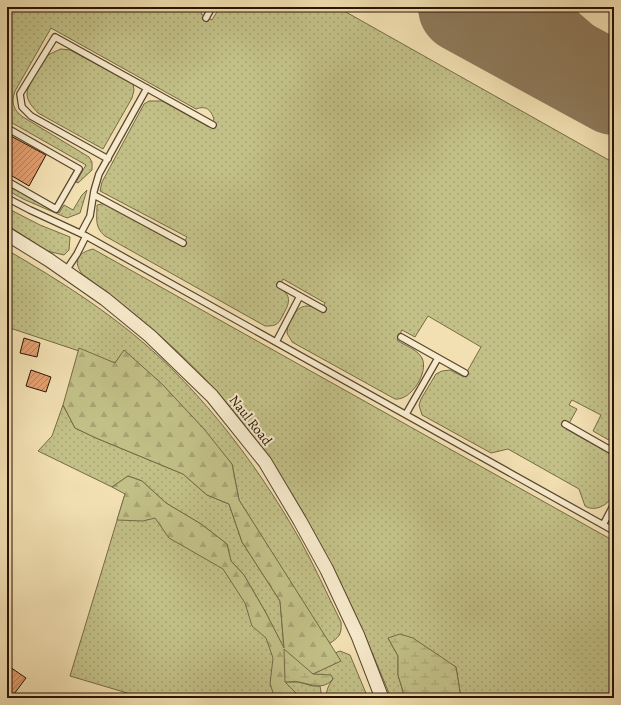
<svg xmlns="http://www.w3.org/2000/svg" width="621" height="705" viewBox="0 0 621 705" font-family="Alegreya,serif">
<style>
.grass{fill:url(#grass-dots);stroke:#766a46}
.forest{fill:url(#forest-firs);stroke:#766a46}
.wetland{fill:url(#wetland-marsh);stroke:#766a46}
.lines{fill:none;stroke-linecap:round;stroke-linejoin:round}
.taxiway{stroke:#8e7a5b;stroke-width:37}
.runway{stroke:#8e7a5b;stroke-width:92}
.building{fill:url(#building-hatch);stroke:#291304}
.service-casing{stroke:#5b4630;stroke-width:8}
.tertiary-casing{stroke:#5b4630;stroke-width:15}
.service{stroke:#f7ebcd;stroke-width:5.5}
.tertiary{stroke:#f7ebcd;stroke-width:13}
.labels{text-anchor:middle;stroke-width:4;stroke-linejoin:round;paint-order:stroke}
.street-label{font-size:14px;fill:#291304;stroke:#f7ebcd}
</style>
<defs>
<pattern id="grass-dots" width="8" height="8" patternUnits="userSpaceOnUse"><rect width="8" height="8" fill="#c2c087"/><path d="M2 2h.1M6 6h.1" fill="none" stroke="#a7a473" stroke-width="1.8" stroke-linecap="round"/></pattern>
<pattern id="forest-firs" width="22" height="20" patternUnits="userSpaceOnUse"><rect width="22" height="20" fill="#c2c087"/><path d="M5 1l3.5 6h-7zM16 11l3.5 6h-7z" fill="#a7a473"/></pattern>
<pattern id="wetland-marsh" width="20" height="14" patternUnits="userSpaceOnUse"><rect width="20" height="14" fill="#c2c087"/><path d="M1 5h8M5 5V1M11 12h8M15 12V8" fill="none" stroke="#a7a473"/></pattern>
<pattern id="building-hatch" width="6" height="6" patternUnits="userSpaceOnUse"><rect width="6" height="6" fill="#e4a071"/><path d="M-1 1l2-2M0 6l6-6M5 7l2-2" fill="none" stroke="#b9815b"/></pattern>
</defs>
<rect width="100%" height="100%" fill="#f2e0b2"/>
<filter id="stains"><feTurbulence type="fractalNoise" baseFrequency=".005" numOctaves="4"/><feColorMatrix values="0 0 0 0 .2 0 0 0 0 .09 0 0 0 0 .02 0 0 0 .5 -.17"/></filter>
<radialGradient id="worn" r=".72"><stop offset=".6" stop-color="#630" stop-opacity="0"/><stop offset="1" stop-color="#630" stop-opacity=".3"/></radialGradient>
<path class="grass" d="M 7,7 L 205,7 L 201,14 L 212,20 L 220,7 L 337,7 L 614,163 L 614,443 L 593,431 L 601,415 L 572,400 L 569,405 L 577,409 L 566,429 L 614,456 C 614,472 620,500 600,507 C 595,509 590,509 585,506 L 579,489 L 508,449 L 491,453 L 422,415 L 419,405 L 421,399 L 436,374 L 442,371 L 450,370 L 464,377 L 481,347 L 428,316 L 415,337 L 402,330 L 397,340 C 405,346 417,349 422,358 C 429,372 411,401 395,399 L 292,342 C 291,339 288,336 287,333 C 287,328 289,322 292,318 C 299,304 308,303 321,311 L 325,303 L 283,279 L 279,287 C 292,296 290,302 283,315 C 281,319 279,323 275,325 C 272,326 268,326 265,326 L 105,236 C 94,227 97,217 97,205 L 106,203 L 183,244 L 187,237 L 100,191 L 102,182 L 144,104 L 149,101 L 162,101 L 209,127 L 214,119 C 211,110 206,105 196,109 L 51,28 L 15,91 C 11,102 13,110 23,117 L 89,157 L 92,162 L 92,170 L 78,183 L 76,182 L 86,165 L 7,120 Z
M 61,49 L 70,50 L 133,84 L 134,90 L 132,98 L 103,149 L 38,113 C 33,107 28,103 27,95 C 26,87 41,62 47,56 C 51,53 56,51 61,49 Z
M 7,184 L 59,213 L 64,205 L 73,210 L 82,195 L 87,190 L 80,213 L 67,218 L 23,199 L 7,190 Z
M 7,208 L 40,225 L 70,237 L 69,250 L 64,255 L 47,251 L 7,225 Z
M 93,249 L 614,541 L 614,698 L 461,698 L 456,667 L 388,638 L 398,656 L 398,675 L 405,698 L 391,698 C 349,595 302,494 231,408 C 188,356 136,313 82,274 C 73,261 77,253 93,249 Z
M 7,250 C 45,272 84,296 119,323 C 192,378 254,459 299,538 C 314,565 327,594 341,622 C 342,635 339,637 329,644 L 239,500 L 232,464 L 162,384 L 124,351 L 115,363 L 7,327 Z
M 63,405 L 75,428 L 96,438 L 183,474 L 207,495 L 229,504 L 242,542 L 280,601 L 284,649 L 266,613 L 244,575 L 231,561 L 227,544 L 201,524 L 166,503 L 142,481 L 128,476 L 112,487 L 38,451 L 52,436 Z
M 125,494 L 221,564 L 269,636 L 277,659 L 279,698 L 144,698 L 70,676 Z
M 340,651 L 350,655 L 368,698 L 327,698 C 325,692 329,684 333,679 L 313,674 L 340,661 L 335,653 Z
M 285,682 L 298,682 L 313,686 L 320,686 L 322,698 L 301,698 Z"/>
<path class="forest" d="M 79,348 L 115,363 L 124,350 L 162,384 L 204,429 L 232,464 L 239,500 L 341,661 L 313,674 L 285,682 L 301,698 L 275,698 L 270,684 L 273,658 L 266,638 L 252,626 L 245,603 L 223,569 L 169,538 L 155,518 L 143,521 L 117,520 L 125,494 L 112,487 L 128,476 L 142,481 L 166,503 L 201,524 L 227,544 L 231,561 L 244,575 L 266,613 L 284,648 L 280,601 L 242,542 L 229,504 L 207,495 L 183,474 L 96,438 L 75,428 L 63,405 Z"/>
<path class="wetland" d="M 400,634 L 413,638 L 456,667 L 461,698 L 405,698 L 398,675 L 398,656 L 388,638 Z
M 284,649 L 313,674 L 331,675 L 333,679 C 323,691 311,684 299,682 C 294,681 290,682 285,682 Z"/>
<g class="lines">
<path class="taxiway" d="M 544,7 L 614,68"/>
<path class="runway" d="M 464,7 L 614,89"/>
</g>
<path class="building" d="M 7,134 L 46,155 L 29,186 L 7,173 Z
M 24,338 L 40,343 L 37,357 L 20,353 Z
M 31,370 L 51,377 L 46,392 L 26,386 Z
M 7,665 L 26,678 L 11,698 L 7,698 Z"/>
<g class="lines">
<defs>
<path id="service" d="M 206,18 L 212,7
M 7,128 L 79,169 L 56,209 L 7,181
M 108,159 L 31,116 L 22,107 L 20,94 L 55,37 L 213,125
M 94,195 L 183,243
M 7,198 L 30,210 L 86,236 L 614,531
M 81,233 L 90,216 L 94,191 L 99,174 L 147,88
M 65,272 L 77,254 L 86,236
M 280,285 L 323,309
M 401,337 L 465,373
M 276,342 L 300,296
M 406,414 L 438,358
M 565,424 L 614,452
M 603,525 L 614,504"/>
<path id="tertiary" d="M 7,234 L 49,260 L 105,299 L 150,336 L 212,396 L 265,462 L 300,521 L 327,570 L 358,636 L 382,698"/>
</defs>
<use href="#service" class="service-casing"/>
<use href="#tertiary" class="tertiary-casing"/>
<use href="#service" class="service"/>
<use href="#tertiary" class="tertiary"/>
</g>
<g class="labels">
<g class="street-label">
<text transform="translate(251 420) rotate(52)" y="5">Naul Road</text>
</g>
</g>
<rect width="621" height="705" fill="none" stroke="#f2e0b2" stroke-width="24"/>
<rect x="8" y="8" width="605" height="689" fill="none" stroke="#291304" stroke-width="2"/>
<rect x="12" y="12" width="597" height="681" fill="none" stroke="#291304"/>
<rect width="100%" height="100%" filter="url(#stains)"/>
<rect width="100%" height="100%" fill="url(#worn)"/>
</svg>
